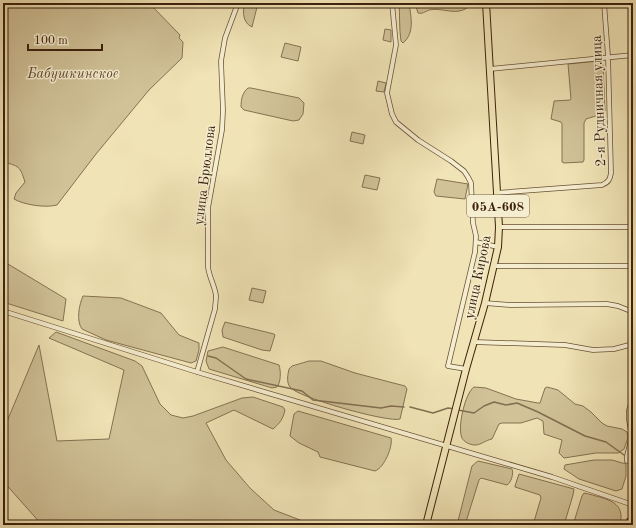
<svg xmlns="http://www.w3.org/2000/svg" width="636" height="528" viewBox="0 0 636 528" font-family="'Old Standard TT',serif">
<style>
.green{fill:#d1c298;stroke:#867252}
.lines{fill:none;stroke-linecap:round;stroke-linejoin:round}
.stream{stroke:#836e4f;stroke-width:1.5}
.street-casing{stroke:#695236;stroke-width:5.5}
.primary-casing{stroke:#3c210c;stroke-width:8}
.street{stroke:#f5edcf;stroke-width:4}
.primary{stroke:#f0e3b5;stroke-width:6}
.rail{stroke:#3c210c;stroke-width:1.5;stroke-dasharray:7 7;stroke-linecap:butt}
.labels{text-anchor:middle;stroke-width:3;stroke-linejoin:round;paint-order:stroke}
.shield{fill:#f5edcf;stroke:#745e46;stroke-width:1}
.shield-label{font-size:13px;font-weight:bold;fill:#3c210c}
.park-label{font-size:14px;font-style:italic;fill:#61492f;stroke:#f5edcf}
.street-label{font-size:14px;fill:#3c210c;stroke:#f5edcf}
</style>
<rect width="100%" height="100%" fill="#f0e3b5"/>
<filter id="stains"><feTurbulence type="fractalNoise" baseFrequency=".005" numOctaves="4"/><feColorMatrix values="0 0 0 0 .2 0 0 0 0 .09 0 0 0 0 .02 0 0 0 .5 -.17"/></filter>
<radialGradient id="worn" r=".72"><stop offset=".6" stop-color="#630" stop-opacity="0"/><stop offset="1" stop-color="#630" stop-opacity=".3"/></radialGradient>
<path class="green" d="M 3,3 L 149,3 L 180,35 L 179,38 L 183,42 L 182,58 L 149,90 L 96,154 L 57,205 C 46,208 24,205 14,199 L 16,193 L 25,182 C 20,166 19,166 3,162 Z
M 245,3 L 258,3 L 252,27 C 243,23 242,12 245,3 Z
M 399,3 L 409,3 C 411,17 415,33 403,43 L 401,41 C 399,29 400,16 399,3 Z
M 415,3 L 469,3 L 467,8 C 455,16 442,7 429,10 C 424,12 423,14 418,13 Z
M 385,29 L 391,30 L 391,42 L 383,40 Z
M 285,43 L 301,47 L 298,61 L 281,57 Z
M 598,61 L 601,61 L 603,65 L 605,111 L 599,115 L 586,119 L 584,123 L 584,160 L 583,162 L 564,163 L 562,162 L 562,124 L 561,122 L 551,119 L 554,102 L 554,101 L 570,100 L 571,99 L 568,64 Z
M 378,81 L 386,83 L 384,92 L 376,91 Z
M 248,88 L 251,88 L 299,98 L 304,103 L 303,114 L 299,120 L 293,121 L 244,110 L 241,107 C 241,100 242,93 248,88 Z
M 352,132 L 365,135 L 363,144 L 350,141 Z
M 365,175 L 380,178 L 377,190 L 362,187 Z
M 437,179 L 468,184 L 465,199 L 436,196 L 434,192 Z
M 3,261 L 66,299 L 63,321 L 3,302 Z
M 252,288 L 266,291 L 263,303 L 249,300 Z
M 83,296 L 121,298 L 161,313 L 179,335 L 199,343 L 199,350 L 196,361 L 191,363 L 106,340 L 82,329 C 76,321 79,305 83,296 Z
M 225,322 L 274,334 L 275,335 L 270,351 L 262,350 L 223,337 L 222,330 Z
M 56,332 L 135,361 L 142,366 L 160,404 L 171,415 L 183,418 L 193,416 L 242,398 L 253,397 L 283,407 L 285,410 C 283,419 280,423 273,429 L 234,410 L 206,423 L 226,460 L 250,488 L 274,510 L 313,525 L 42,525 L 3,481 L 3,431 L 39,345 L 57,441 L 109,439 L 124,370 L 49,338 Z
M 223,347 L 279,365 C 281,371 281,382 277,387 L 272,388 L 209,369 L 206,361 L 208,351 Z
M 309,361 L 321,361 L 355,373 L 405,386 L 407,389 L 400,419 C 389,423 296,397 290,387 C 286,382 288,374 289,369 L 292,366 Z
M 474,387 L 486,388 L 516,399 L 538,403 L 540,403 L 545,388 L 547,387 L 558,390 L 575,404 L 583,406 L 591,412 L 602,423 L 607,426 L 622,429 L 627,432 L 628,438 L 624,449 L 618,453 L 596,453 L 564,458 L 559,453 L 562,440 L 544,434 L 543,421 L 537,418 L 521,423 L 502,423 L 499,424 L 492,439 C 486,440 481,445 475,445 C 470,445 464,442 462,438 C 457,428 465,393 474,387 Z
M 298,411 L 391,438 C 393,447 384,468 375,471 L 320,457 L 318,452 L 299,443 L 290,436 L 294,414 Z
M 594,460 L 612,460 L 626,464 L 626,476 L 622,489 L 616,491 L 579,479 L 564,469 L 565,465 Z
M 478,461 L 512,469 C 514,473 511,483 507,485 L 481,478 L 479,480 L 465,525 L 457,525 L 472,466 Z
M 519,474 L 574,489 L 573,495 L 564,525 L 533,525 L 541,498 L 540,495 L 515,487 L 515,486 Z
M 584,493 C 590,494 595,496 600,497 C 616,502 624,507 620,525 L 573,525 L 582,496 Z"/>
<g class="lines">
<path class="stream" d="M 208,356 L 216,358 L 246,379 L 302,391 L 313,400 L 381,408 L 391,406 L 404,407
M 410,407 L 433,413 L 448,408 L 455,409
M 458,410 L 474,413 L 484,406 L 494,402 L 506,405 L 517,403 L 538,412 L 585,436 L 606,442 L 624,455"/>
<defs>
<path id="street" d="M 392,3 L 396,45 L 387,93 L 392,114 L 396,122 L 418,140 L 451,161 L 464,171 L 468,177 L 471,183 L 473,223 L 476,236 L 475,252 L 448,366 L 466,369
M 490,69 L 633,55
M 496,193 L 602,185 C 609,182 610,179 611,173 L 608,56 L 604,3
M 499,227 L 633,227
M 476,242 L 498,247
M 494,266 L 633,266
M 485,303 L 511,305 L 607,304 L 618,306 L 633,312
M 3,311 L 197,372 L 552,477 L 633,505
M 474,342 L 565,345 L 593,350 L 614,349 L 633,344
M 197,372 L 215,309 C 215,305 216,301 216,296 C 215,286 209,277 208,267 L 208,208 L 222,130 L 223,110 L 221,61 L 225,38 L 238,3
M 627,461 L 627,456 L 632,436 L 629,420 L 629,410 L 633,398"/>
<path id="primary" d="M 426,525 L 466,369 L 485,303 L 498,247 L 499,227 L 486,3"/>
</defs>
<use href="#street" class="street-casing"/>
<use href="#primary" class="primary-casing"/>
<use href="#street" class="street"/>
<use href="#primary" class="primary"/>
<path class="rail" d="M 626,525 L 633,494"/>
</g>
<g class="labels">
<rect class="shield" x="467" y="195" width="62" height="22" rx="3"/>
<g class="shield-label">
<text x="498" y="211">05А-608</text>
</g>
<g class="park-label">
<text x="73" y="78">Бабушкинское</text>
</g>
<g class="street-label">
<text transform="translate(598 101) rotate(-92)" y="5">2-я Рудничная улица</text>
<text transform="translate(204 175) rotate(-83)" y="5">улица Брюллова</text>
<text transform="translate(477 277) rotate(-78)" y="5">улица Кирова</text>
</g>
</g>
<rect width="636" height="528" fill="none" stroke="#f0e3b5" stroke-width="16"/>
<rect x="4" y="4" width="628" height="520" fill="none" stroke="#3c210c" stroke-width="2"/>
<rect x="8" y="8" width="620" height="512" fill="none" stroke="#3c210c"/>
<path d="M28 44v6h74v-6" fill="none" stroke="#3c210c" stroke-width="2"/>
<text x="34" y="44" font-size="12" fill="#3c210c" stroke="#f5edcf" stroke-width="3" paint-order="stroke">100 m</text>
<rect width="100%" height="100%" filter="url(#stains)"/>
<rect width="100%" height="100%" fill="url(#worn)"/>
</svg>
